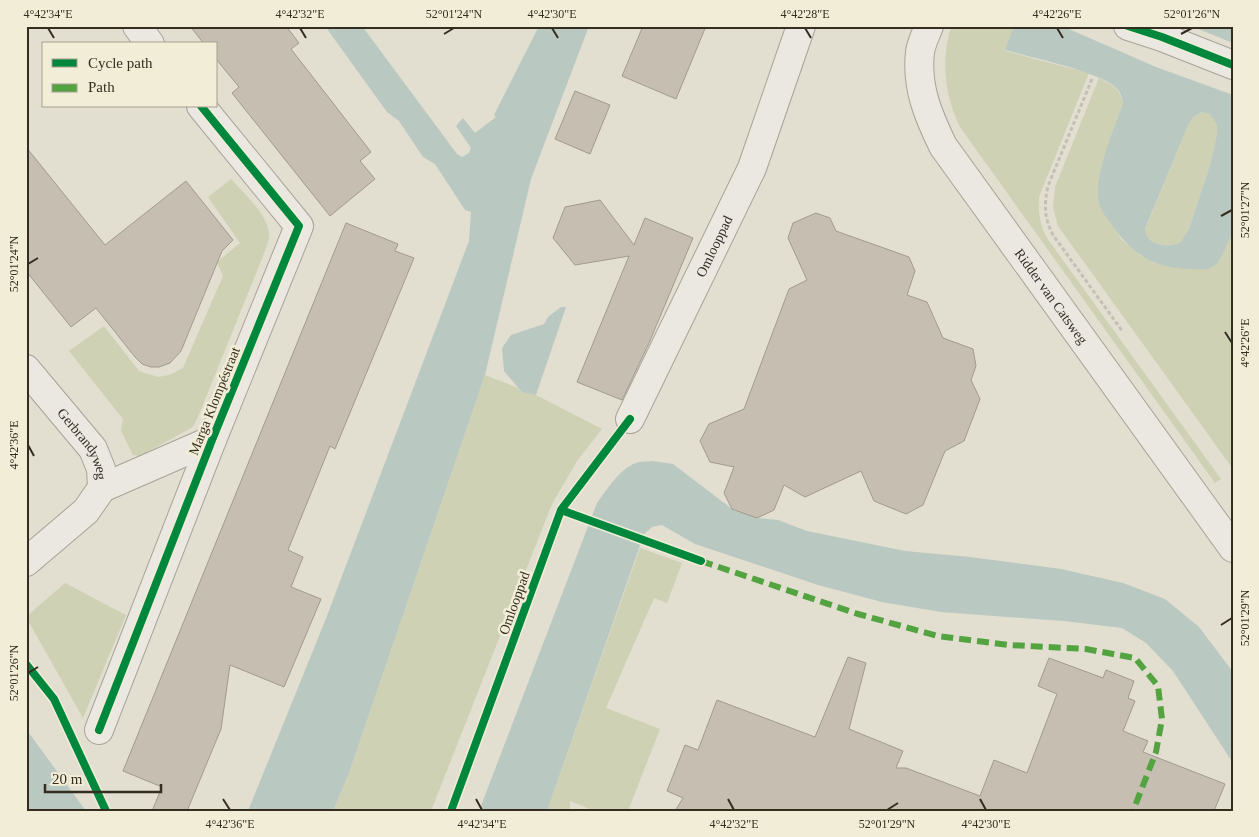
<svg xmlns="http://www.w3.org/2000/svg" width="1259" height="837" viewBox="0 0 1259 837" font-family="Georgia,serif">
<style>
.green{fill:#ced1b3}
.water{fill:#b9c8c1;fill-rule:evenodd}
.building{fill:#c5beb1;stroke:#a29a8f}
.lines{fill:none;stroke-linecap:round;stroke-linejoin:round}
.street-casing{stroke:#a8a398;stroke-width:30}
.path{stroke:#c3c0b7;stroke-width:3;stroke-dasharray:4 2.5;stroke-linecap:butt}
.street{stroke:#eae8e0;stroke-width:28}
.quiet{stroke:#53a441;stroke-width:6;stroke-dasharray:12 6;stroke-linecap:butt}
.cycleway-casing{stroke:#f2edd6;stroke-width:11}
.cycleway{stroke:#00873e;stroke-width:8}
.ticks{fill:none;stroke:#362d21;stroke-width:2}
.labels{text-anchor:middle;stroke-width:5;stroke-linejoin:round;paint-order:stroke}
.street-label{font-size:14px;fill:#362d21;stroke:#f2edd6}
.neatline{fill:none;stroke:#362d21;stroke-width:2}
.ticks-label{font-size:12px;text-anchor:middle;fill:#362d21}
</style>
<rect width="100%" height="100%" fill="#e2ded0"/>
<path class="green" d="M 951,26 L 1014,26 L 1005,51 L 1089,73 L 1039,197 C 1038,213 1040,227 1049,241 L 1221,479 L 1215,483 L 960,127 C 944,93 941,62 951,26 Z
M 1099,78 C 1113,86 1119,87 1123,103 L 1101,168 L 1099,181 L 1099,202 L 1121,239 L 1141,256 L 1216,265 L 1227,241 L 1233,234 L 1233,469 L 1058,226 L 1053,207 L 1055,187 Z
M 1203,112 L 1210,114 L 1214,118 L 1217,125 L 1217,134 L 1211,162 L 1189,229 L 1181,243 C 1167,248 1148,246 1145,230 L 1189,123 L 1193,117 Z
M 231,179 C 244,194 266,212 269,233 C 270,240 265,250 263,256 L 198,417 L 193,427 L 140,456 L 133,455 L 121,431 L 123,419 L 69,351 L 104,326 L 139,371 L 158,377 L 169,375 L 183,368 L 223,276 L 217,262 L 240,243 L 208,197 Z
M 485,375 L 518,388 L 522,392 L 536,395 L 602,429 L 577,461 L 552,504 L 431,811 L 333,811 L 349,773 Z
M 640,548 L 682,563 L 667,603 L 654,598 L 606,708 L 660,729 L 628,811 L 595,811 L 570,801 L 570,811 L 547,811 Z
M 65,583 L 126,615 L 83,718 L 26,617 Z"/>
<path class="water" d="M 325,26 L 362,26 L 457,154 L 462,157 L 469,153 L 471,148 L 456,126 L 463,118 L 475,133 L 496,117 L 494,115 L 539,26 L 589,26 L 531,179 L 485,375 L 349,773 L 333,811 L 248,811 L 325,621 L 469,241 L 471,212 L 465,210 L 435,164 L 423,157 L 399,121 L 387,112 Z
M 1014,26 L 1062,26 L 1156,67 L 1233,95 L 1233,234 C 1227,242 1221,262 1214,266 C 1207,271 1200,269 1192,269 C 1154,269 1130,253 1110,222 C 1106,216 1100,210 1099,203 C 1093,176 1114,130 1123,103 C 1122,98 1121,93 1117,89 C 1103,72 1029,57 1005,50 ZM 1202,112 L 1210,114 L 1217,125 L 1217,134 L 1211,162 L 1189,229 L 1180,243 C 1167,248 1147,246 1145,229 L 1189,123 L 1193,117 Z
M 1191,26 L 1233,26 L 1233,43 Z
M 561,307 L 566,307 L 536,395 L 522,392 L 504,371 L 502,348 L 511,335 L 544,324 L 548,317 Z
M 652,461 L 673,464 L 732,509 L 757,518 L 778,520 L 807,531 L 905,551 L 970,557 L 1061,569 L 1123,583 L 1165,599 L 1199,627 L 1233,672 L 1233,763 L 1173,671 L 1146,643 L 1122,628 L 1064,621 L 941,612 L 882,602 L 818,585 L 695,544 L 662,525 L 652,527 L 644,534 L 547,811 L 479,811 L 597,503 C 607,490 619,469 636,463 C 640,461 647,462 652,461 Z
M 26,729 L 86,811 L 26,811 Z"/>
<path class="building" d="M 190,26 L 286,26 L 299,43 L 291,49 L 371,152 L 360,161 L 375,179 L 330,216 L 232,93 L 239,87 L 216,59 L 216,44 L 204,44 Z
M 643,26 L 706,26 L 676,99 L 622,76 Z
M 575,91 L 610,105 L 590,154 L 555,139 Z
M 26,147 L 105,245 L 186,181 L 233,240 L 222,251 L 181,351 L 170,363 L 159,367 L 151,367 L 142,364 L 135,357 L 96,308 L 71,327 L 26,271 Z
M 600,200 L 634,245 L 645,218 L 693,238 L 649,343 L 622,400 L 577,382 L 629,256 L 575,265 L 553,238 L 565,207 Z
M 816,213 L 830,218 L 836,231 L 909,257 L 915,271 L 907,295 L 927,302 L 943,338 L 973,349 L 976,366 L 971,380 L 980,399 L 964,441 L 945,451 L 923,505 L 906,514 L 874,501 L 861,471 L 805,497 L 784,485 L 774,510 L 757,518 L 732,509 L 724,493 L 734,467 L 710,462 L 700,441 L 709,424 L 744,409 L 789,289 L 807,280 L 788,238 L 793,223 Z
M 346,223 L 398,244 L 395,251 L 414,258 L 335,449 L 330,446 L 288,550 L 303,557 L 291,587 L 321,599 L 284,687 L 230,665 L 221,729 L 187,811 L 152,811 L 162,787 L 123,771 Z
M 848,657 L 866,663 L 849,729 L 903,751 L 896,768 L 906,768 L 980,796 L 994,760 L 1027,773 L 1057,694 L 1038,686 L 1049,658 L 1103,678 L 1106,670 L 1134,681 L 1128,698 L 1135,701 L 1123,731 L 1148,741 L 1143,752 L 1225,784 L 1214,811 L 675,811 L 683,798 L 667,791 L 685,745 L 698,750 L 717,700 L 815,737 Z"/>
<g class="lines">
<defs>
<g id="street">
<path d="M 137,26 L 150,44"/>
<path id="s1" d="M 929,26 C 926,34 921,44 920,52 C 916,87 928,115 943,146 L 1233,548"/>
<path d="M 1128,26 L 1162,37 L 1233,65"/>
<path id="s2" d="M 26,369 L 93,449 L 101,469 L 102,488 L 86,511 L 26,562"/>
<path id="s3" d="M 630,419 L 752,168 L 801,26"/>
<path d="M 102,488 L 212,440"/>
<path d="M 99,730 L 212,440 L 299,226 L 201,106"/>
</g>
</defs>
<use href="#street" class="street-casing"/>
<path class="path" d="M 1092,79 L 1048,186 C 1044,204 1044,218 1053,235 L 1123,332"/>
<use href="#street" class="street"/>
<path class="quiet" d="M 701,561 L 858,614 L 938,636 L 1009,645 L 1086,649 L 1135,658 L 1158,686 L 1162,719 L 1156,752 L 1133,811"/>
<defs>
<path id="cycleway" d="M 1128,26 L 1162,37 L 1233,65
M 561,510 L 701,561
M 26,664 L 54,699 L 106,811
M 99,730 L 212,440 L 299,226 L 201,106
M 451,811 L 561,510 L 630,419"/>
</defs>
<use href="#cycleway" class="cycleway-casing"/>
<use href="#cycleway" class="cycleway"/>
</g>
<path class="ticks" d="M 48,28 L 54,38M 300,28 L 306,38M 552,28 L 558,38M 805,28 L 811,38M 1057,28 L 1063,38M 444,34 L 454,28M 1181,34 L 1192,28M 1221,216 L 1232,210M 28,264 L 38,258M 1225,332 L 1232,343M 28,445 L 34,456M 1221,625 L 1232,618M 28,673 L 38,667M 223,799 L 230,810M 476,799 L 482,810M 728,799 L 734,810M 980,799 L 986,810M 887,810 L 898,803"/>
<g class="labels">
<g class="street-label">
<text dy="5" stroke="none"><textPath href="#s3" startOffset="192">Omlooppad</textPath></text>
<text dy="5" stroke="none"><textPath href="#s1" startOffset="311">Ridder van Catsweg</textPath></text>
<text transform="translate(214 401) rotate(-68)" y="5">Marga Klompéstraat</text>
<text dy="5" stroke="none"><textPath href="#s2" startOffset="95">Gerbrandyweg</textPath></text>
<text transform="translate(514 603) rotate(-70)" y="5">Omlooppad</text>
</g>
</g>
<rect width="1259" height="837" fill="none" stroke="#f2edd6" stroke-width="55"/>
<rect x="42" y="42" width="175" height="65" fill="#f2edd6" stroke="#a7a08e"/>
<rect x="52" y="59" width="25" height="8" fill="#00873e" stroke="#a7a08e"/>
<text x="88" y="68" font-size="15" fill="#362d21">Cycle path</text>
<rect x="52" y="84" width="25" height="8" fill="#53a441" stroke="#a7a08e"/>
<text x="88" y="92" font-size="15" fill="#362d21">Path</text>
<path d="M45 784v8h116v-8" fill="none" stroke="#362d21" stroke-width="2.5"/>
<text x="52" y="784" font-size="15" fill="#362d21" stroke="#f2edd6" stroke-width="4" paint-order="stroke">20 m</text>
<rect x="28" y="28" width="1204" height="782" class="neatline"/>
<g class="ticks-label">
<text x="48" y="18">4°42'34"E</text>
<text x="300" y="18">4°42'32"E</text>
<text x="454" y="18">52°01'24"N</text>
<text x="552" y="18">4°42'30"E</text>
<text x="805" y="18">4°42'28"E</text>
<text x="1057" y="18">4°42'26"E</text>
<text x="1192" y="18">52°01'26"N</text>
<text transform="translate(1245 210) rotate(-90)" y="4">52°01'27"N</text>
<text transform="translate(14 264) rotate(-90)" y="4">52°01'24"N</text>
<text transform="translate(1245 343) rotate(-90)" y="4">4°42'26"E</text>
<text transform="translate(14 445) rotate(-90)" y="4">4°42'36"E</text>
<text transform="translate(1245 618) rotate(-90)" y="4">52°01'29"N</text>
<text transform="translate(14 673) rotate(-90)" y="4">52°01'26"N</text>
<text x="230" y="828">4°42'36"E</text>
<text x="482" y="828">4°42'34"E</text>
<text x="734" y="828">4°42'32"E</text>
<text x="887" y="828">52°01'29"N</text>
<text x="986" y="828">4°42'30"E</text>
</g>
</svg>
